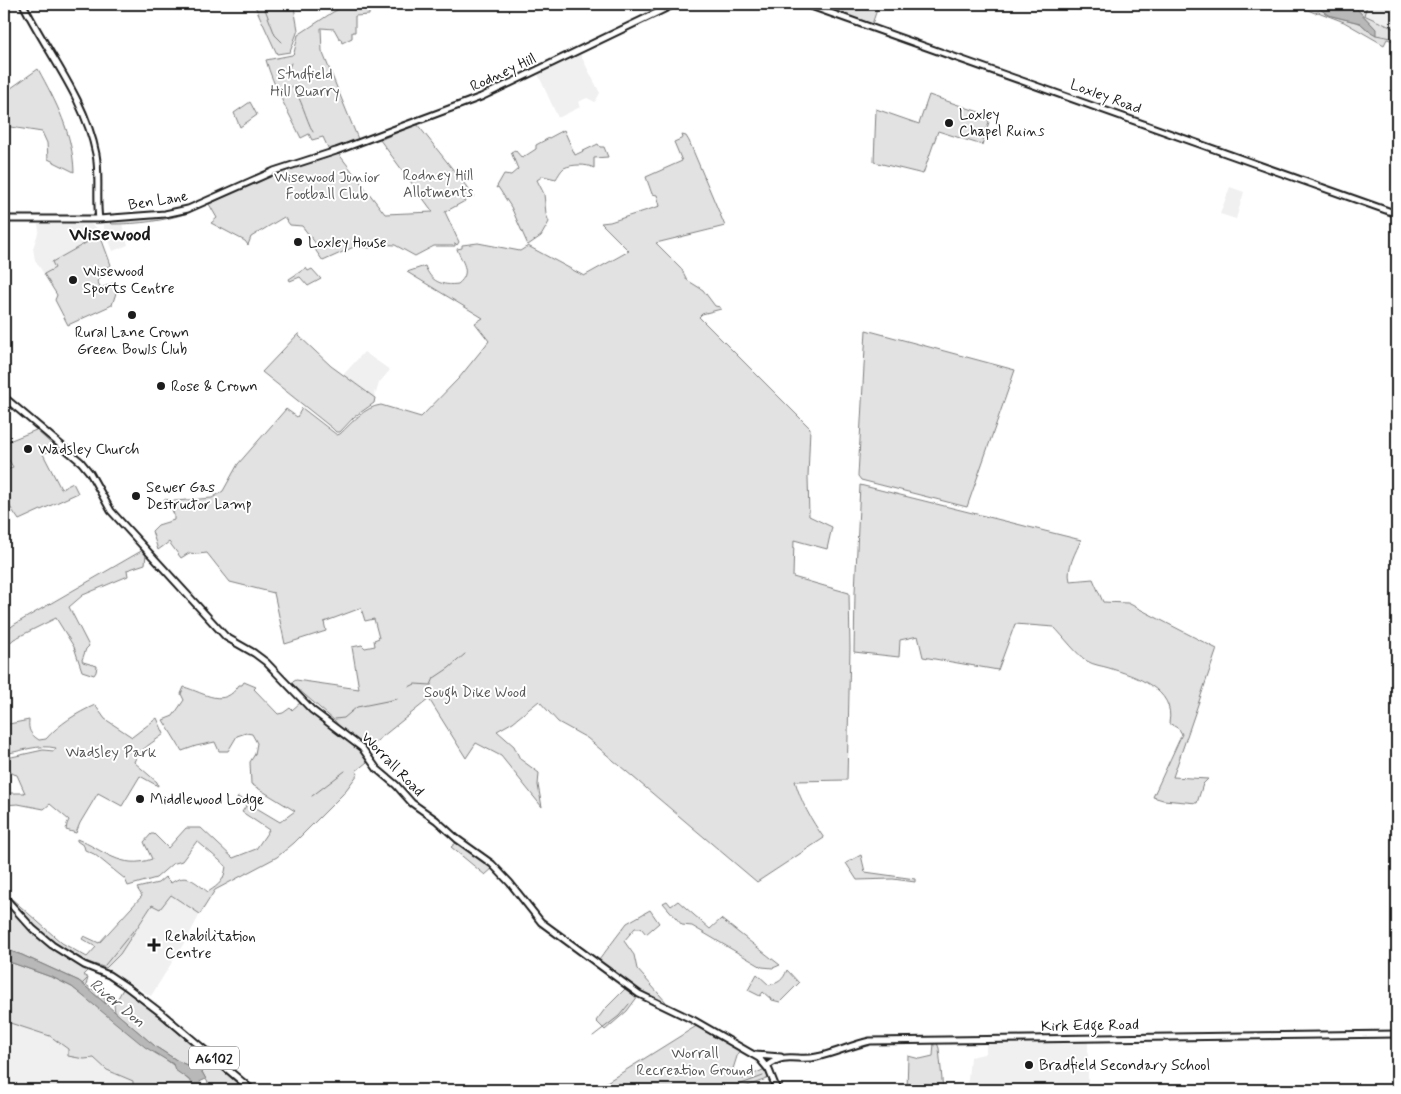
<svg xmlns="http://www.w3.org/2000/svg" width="1401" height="1094" viewBox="0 0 1401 1094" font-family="Mynerve,sans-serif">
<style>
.built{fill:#f0f0f0}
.green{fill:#e2e2e2;stroke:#7f7f7f}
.water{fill:#b8b8b8;stroke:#7a7a7a}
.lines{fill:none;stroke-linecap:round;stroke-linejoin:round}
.stream{stroke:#7a7a7a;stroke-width:1}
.river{stroke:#b8b8b8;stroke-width:6}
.secondary-casing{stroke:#1c1c1c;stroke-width:9}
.primary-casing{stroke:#1c1c1c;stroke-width:9}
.secondary{stroke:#fff;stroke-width:5}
.primary{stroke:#fff;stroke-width:5}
.poi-dot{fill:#1c1c1c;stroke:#fff;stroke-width:2}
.labels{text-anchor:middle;stroke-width:4;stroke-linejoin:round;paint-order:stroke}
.shield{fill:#fff;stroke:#606060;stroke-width:1}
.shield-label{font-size:14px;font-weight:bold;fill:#1c1c1c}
.street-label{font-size:15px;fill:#1c1c1c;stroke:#fff}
.park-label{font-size:15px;fill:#575757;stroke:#fff}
.poi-label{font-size:15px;fill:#1c1c1c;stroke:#fff;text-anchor:start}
.water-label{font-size:16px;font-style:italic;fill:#5a5a5a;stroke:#fff}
.district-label{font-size:20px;font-weight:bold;fill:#1c1c1c;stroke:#fff}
</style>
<rect width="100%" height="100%" fill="#fff"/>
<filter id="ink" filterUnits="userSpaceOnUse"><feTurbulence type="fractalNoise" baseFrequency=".02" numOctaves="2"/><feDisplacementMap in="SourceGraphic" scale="10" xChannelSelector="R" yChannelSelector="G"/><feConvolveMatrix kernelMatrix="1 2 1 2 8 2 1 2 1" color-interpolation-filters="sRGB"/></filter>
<g filter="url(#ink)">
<path class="built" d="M 1364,4 L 1397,4 L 1397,30 L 1364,15 L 1367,6 Z
M 580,54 L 600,93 L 595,102 L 587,98 L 578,102 L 580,107 L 558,118 L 538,74 Z
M 1230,187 L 1244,192 L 1236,219 L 1220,214 Z
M 108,220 L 112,224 L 122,224 L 128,245 L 113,251 L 104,228 L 104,223 Z
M 89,223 L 97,228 L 100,235 L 53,262 L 56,268 L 44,274 L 35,260 L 33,248 L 39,230 L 38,224 Z
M 364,352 L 390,370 L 379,383 L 376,393 L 374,391 L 375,398 L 343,375 Z
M 171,895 L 200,914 L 189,935 L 151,996 L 106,968 L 120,954 L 152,905 Z
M 4,1021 L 50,1036 L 83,1059 L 94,1058 L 107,1070 L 133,1081 L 133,1090 L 4,1090 Z
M 1088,1040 L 1088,1090 L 967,1090 L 970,1057 L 984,1054 L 986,1051 L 986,1041 Z"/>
<path class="green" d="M 254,4 L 275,4 L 276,8 L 294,7 L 298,30 L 290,52 L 277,54 Z
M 349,4 L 365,4 L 369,6 L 369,15 L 355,16 L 355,32 L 352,32 L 352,38 L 342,43 L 341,39 L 339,38 L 334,29 L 321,28 L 322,51 L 358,139 L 329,150 L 323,137 L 312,140 L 309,134 L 301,138 C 289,113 273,86 266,60 L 292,55 L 294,53 L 298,35 L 333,12 Z
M 815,4 L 879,4 L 872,24 Z
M 1293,4 L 1314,4 L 1328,15 L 1360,23 L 1369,31 L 1376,29 L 1352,4 L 1364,4 L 1367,6 L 1364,15 L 1397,30 L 1397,42 L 1387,39 L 1384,45 L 1344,22 L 1318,12 L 1315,13 Z
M 38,69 C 56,102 73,134 74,172 L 48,159 L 47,143 L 42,132 L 4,126 L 4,93 Z
M 929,95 L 985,114 L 989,122 L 982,145 L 938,131 L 923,174 L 874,162 L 876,109 L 919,124 Z
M 250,102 L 257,115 L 240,127 L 234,113 Z
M 417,124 L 474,196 L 445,212 L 459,242 L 457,245 L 455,243 L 455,246 L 434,246 L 415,256 L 395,245 L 377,244 L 370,248 L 356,246 L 323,261 L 314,248 L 317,245 L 302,226 L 290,225 L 284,217 L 251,237 L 248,245 L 245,241 L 211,223 L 217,218 L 209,204 L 283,169 L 338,153 L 385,214 L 433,212 L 380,140 Z
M 564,130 L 575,155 L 598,144 L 600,147 L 604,147 L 608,157 L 594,158 L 594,168 C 587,164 572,164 564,168 C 561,170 558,176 556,179 L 543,176 L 537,180 L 544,194 L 546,214 L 549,222 L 541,236 L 528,245 L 511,207 L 498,187 L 496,188 L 504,174 L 511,175 L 518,169 L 511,152 L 515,150 L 522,158 L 536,149 L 536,145 Z
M 682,135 L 686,136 L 689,141 L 725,226 L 656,243 L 681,268 L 687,280 L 703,290 L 715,306 L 720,307 L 721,309 L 702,314 L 699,317 L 810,428 L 808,477 L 809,516 L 832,527 L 827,549 L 794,540 L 793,577 L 849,593 L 850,648 L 847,780 L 795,781 C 801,802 811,820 824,838 L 757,882 L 587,738 L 558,722 L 539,701 L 513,722 L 497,731 L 514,746 L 520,759 L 539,773 L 538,785 L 542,807 L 501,756 L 476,743 L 466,758 L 429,699 L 367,749 C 358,739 342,732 335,721 L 291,683 L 296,680 L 359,689 L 352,647 L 362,645 L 365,648 L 375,646 L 374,640 L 379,638 L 374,619 L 365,621 L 361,608 L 324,622 L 326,631 L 285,644 L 274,593 L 230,582 L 207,553 L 198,554 L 189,553 L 181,558 L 169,542 L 158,550 L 152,531 L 158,525 L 174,520 L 174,515 L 171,507 L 166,506 L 164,499 L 175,501 L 212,498 L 220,493 L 223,491 L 238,464 L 286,409 L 297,417 L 302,408 L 337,435 L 340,434 C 352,423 364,407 381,405 L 421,417 L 459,378 L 489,341 L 475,323 L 483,318 L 407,272 L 425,266 C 431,282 442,286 458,284 C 473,272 461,261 457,249 L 462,248 L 462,245 L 478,243 L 520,251 L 528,246 L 584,276 L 629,251 L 601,223 L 610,222 L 660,206 L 657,195 L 652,194 L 646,177 L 682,161 L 674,142 L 683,138 Z
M 188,210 L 188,213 C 163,221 139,224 112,224 L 108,220 L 146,218 Z
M 100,235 L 111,265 L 103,269 L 100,279 L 97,281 L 101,288 L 116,282 L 116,293 L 112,305 L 68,325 L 55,300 L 57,295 L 44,274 L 55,268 L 52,262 Z
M 306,268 L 308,271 L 312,269 L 321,279 L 308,286 L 300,277 L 290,281 L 289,279 Z
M 866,330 L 1015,370 L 967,507 L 861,480 L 858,476 Z
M 299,333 L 299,336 L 331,366 L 375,398 L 374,403 L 354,417 L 340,432 L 336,432 L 332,428 L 262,372 Z
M 36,430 L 56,448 L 43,454 L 61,489 L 73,483 L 78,493 L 19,520 L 4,498 L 4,472 L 13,467 L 4,452 L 4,443 Z
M 860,485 L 1081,540 C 1076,552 1066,568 1070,581 L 1093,579 L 1103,602 L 1128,603 L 1217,649 L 1173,777 L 1208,779 L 1203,784 L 1197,803 L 1163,800 L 1153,797 L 1182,734 L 1179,729 L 1169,723 C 1176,689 1135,676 1109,668 C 1103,666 1093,665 1087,661 C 1077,655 1063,636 1054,627 L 1015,624 L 998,670 L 923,657 L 918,636 L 900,640 L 899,657 L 854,652 L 855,592 Z
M 143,550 L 146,554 L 145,564 L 127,570 L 128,576 L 83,595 L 69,607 L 89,646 L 86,649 L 82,660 L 83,662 L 97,666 L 96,672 L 94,675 L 82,671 L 74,647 L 56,618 L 14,639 L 4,648 L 4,632 L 15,624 Z
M 244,682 L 256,687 L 254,689 L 278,714 L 283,713 L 290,708 L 292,710 L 301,702 L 318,719 L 358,747 L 367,762 L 356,771 L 358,774 L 343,794 L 294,843 L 277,857 L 215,890 L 200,914 L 171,895 L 160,909 L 152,905 L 120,954 L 106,968 C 98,965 91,964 84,960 C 50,944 29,921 4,894 L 4,892 L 62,943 L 87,957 L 96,947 L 82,939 L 84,936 L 99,943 L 142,896 L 137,888 L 158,883 L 165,877 L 171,883 C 187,872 195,882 208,892 C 220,884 224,881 226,866 L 197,841 L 182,861 L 172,864 L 156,878 L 128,886 L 125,879 L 94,854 L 85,850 L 84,846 L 77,841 L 77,839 C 104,850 121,870 152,859 L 144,842 L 151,834 L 154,834 L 168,848 L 186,828 L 201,828 L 233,858 L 256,849 L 269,830 L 242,812 L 246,806 L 237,799 L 238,797 L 280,822 L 295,811 L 251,784 L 250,762 L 255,754 L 257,743 L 252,734 L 246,733 L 237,736 L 228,751 L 219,751 L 215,742 L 196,746 L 182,751 L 163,720 L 173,716 L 184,700 L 181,694 L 184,687 C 205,693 224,709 239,685 L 242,685 Z
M 95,705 L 105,719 L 132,737 L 157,718 L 164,734 C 154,742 138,750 134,762 L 157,782 L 158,786 L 140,776 L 122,806 L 98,793 L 80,823 L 76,833 L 66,830 L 67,824 L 69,820 L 50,804 L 44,809 L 18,804 L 4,805 L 4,793 L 25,793 L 17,775 C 8,773 7,767 7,758 L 43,750 L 54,751 L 56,748 C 38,744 22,751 4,754 L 4,719 L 9,724 L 29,720 C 28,730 30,734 39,740 L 46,739 C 59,724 77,713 95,705 Z
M 457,842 L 493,868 L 485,875 L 451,847 Z
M 861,855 L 865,872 L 915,879 L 915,882 L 893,879 L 857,880 L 846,863 Z
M 4,899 L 36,935 L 62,954 L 89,969 L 83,975 L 88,978 L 86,985 L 104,997 L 106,1004 L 79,981 L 22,955 L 4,949 Z
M 667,901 L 671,906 L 678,901 L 710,929 L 721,919 L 780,965 L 773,968 L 762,967 L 692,926 L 682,925 L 663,903 Z
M 650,910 L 659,923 L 646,934 L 641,928 L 635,928 L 624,941 L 634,955 L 637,969 L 666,1002 L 664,1004 L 629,984 L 599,960 L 627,923 Z
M 4,960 L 54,978 L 72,987 L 173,1065 L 199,1090 L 133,1090 L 133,1081 L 107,1070 L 94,1058 L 84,1059 L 68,1056 L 68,1049 L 50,1036 L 4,1021 Z
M 787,970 L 799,983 L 780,1002 L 772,1000 L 763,992 L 760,996 L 748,990 L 757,974 L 769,985 C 779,983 783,980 787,970 Z
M 626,988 L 638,996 L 627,1011 L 605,1030 L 596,1021 L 605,1009 Z
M 123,989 L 162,1019 L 245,1090 L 212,1090 L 202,1072 L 178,1061 L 156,1047 L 115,1012 L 114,1005 Z
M 698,1025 L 739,1050 L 733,1069 L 743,1079 L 765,1069 L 769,1078 L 737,1090 L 594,1090 Z
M 934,1043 L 937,1043 L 939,1048 L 943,1090 L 907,1090 L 908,1056 L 920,1059 L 933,1056 Z"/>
<path class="water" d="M 1314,4 L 1352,4 L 1376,29 L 1376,35 L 1369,31 L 1360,23 L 1328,15 Z
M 4,949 L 22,955 L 79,981 L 156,1047 L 178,1061 L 202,1072 L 206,1079 L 195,1084 L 175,1070 L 173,1064 L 145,1047 L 72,987 L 54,978 L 4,960 Z"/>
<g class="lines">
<path class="stream" d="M 263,4 L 275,35 L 282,42
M 1376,35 L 1397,39
M 290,78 L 288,70 L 291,63
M 292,86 C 302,99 305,117 313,132
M 409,687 L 415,684 L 431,685 L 434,678 L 449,668 L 465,654
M 335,719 L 344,718 L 357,707 L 397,699
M 312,796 L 345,771
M 105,965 L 133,931
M 82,984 L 87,979
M 593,1036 L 619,1016 L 629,1004
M 725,1090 L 763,1076"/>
<path class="river" d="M 177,1063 L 204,1090"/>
<defs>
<path id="secondary" d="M 23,4 C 48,54 85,98 96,154 C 100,176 96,198 99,219
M 805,4 L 1397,214
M 4,219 L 99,219 L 165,214 L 188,209 L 274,171 L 336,151 L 481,97 L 675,4
M 4,397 L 81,462 L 90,473 L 111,511 L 226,637 L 254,653 L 266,662 L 312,710 L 362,748 L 377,769 L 396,785 L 412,803 L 436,820 L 457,839 L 492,864 L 510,883 L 541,922 L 639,994 L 693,1020 L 759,1058 L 769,1070 L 777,1090
M 755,1055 L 781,1057
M 767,1066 C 787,1051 796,1062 817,1057 C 835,1053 852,1045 870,1041 L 1397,1034"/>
<path id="primary" d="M 4,897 L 33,929 L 52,945 L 84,965 L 109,975 L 127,987 L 161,1013 L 252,1090"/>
</defs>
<use href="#secondary" class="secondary-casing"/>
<use href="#primary" class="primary-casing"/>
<use href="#secondary" class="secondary"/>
<use href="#primary" class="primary"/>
</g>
</g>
<g class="poi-dot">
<circle cx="949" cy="123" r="5"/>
<circle cx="298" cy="242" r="5"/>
<circle cx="73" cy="280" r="5"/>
<circle cx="132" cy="315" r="5"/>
<circle cx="161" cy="386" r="5"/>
<circle cx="28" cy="449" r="5"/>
<circle cx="136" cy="496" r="5"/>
<circle cx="140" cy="799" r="5"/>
<path d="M151.5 937.5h5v5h5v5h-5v5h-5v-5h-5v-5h5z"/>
<circle cx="1029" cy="1065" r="5"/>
</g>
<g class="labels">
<rect class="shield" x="189" y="1046.5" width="50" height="23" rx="4"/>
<g class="shield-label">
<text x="214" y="1063">A6102</text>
</g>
<g class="street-label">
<text transform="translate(503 72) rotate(-25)" y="5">Rodney Hill</text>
<text transform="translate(1106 96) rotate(20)" y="5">Loxley Road</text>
<text transform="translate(158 200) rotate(-9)" y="5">Ben Lane</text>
<text transform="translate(393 764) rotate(46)" y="5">Worrall Road</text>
<text transform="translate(1090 1025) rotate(-1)" y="5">Kirk Edge Road</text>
</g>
<g class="park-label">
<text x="305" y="79">Studfield<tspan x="305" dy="17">Hill Quarry</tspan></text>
<text x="438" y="180">Rodney Hill<tspan x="438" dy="17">Allotments</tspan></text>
<text x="327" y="182">Wisewood Junior<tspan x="327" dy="17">Football Club</tspan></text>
<text x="475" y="697">Sough Dike Wood</text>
<text x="111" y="757">Wadsley Park</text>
<text x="695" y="1058">Worrall<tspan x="695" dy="17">Recreation Ground</tspan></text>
</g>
<g class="poi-label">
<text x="959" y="119">Loxley<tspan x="959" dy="17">Chapel Ruins</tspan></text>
<text x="308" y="247">Loxley House</text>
<text x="83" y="276">Wisewood<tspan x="83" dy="17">Sports Centre</tspan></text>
<text x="132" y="337" text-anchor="middle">Rural Lane Crown<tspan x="132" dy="17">Green Bowls Club</tspan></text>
<text x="171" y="391">Rose &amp; Crown</text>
<text x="38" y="454">Wadsley Church</text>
<text x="146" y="492">Sewer Gas<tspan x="146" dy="17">Destructor Lamp</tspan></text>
<text x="150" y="804">Middlewood Lodge</text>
<text x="165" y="941">Rehabilitation<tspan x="165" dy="17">Centre</tspan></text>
<text x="1039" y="1070">Bradfield Secondary School</text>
</g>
<g class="water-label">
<text transform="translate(118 1002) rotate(40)" y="6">River Don</text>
</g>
<g class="district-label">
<text x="110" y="240">Wisewood</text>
</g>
</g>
<rect width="1401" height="1094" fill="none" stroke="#fff" stroke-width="20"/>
<rect x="10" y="10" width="1381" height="1074" fill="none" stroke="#1c1c1c" stroke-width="2" filter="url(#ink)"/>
</svg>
